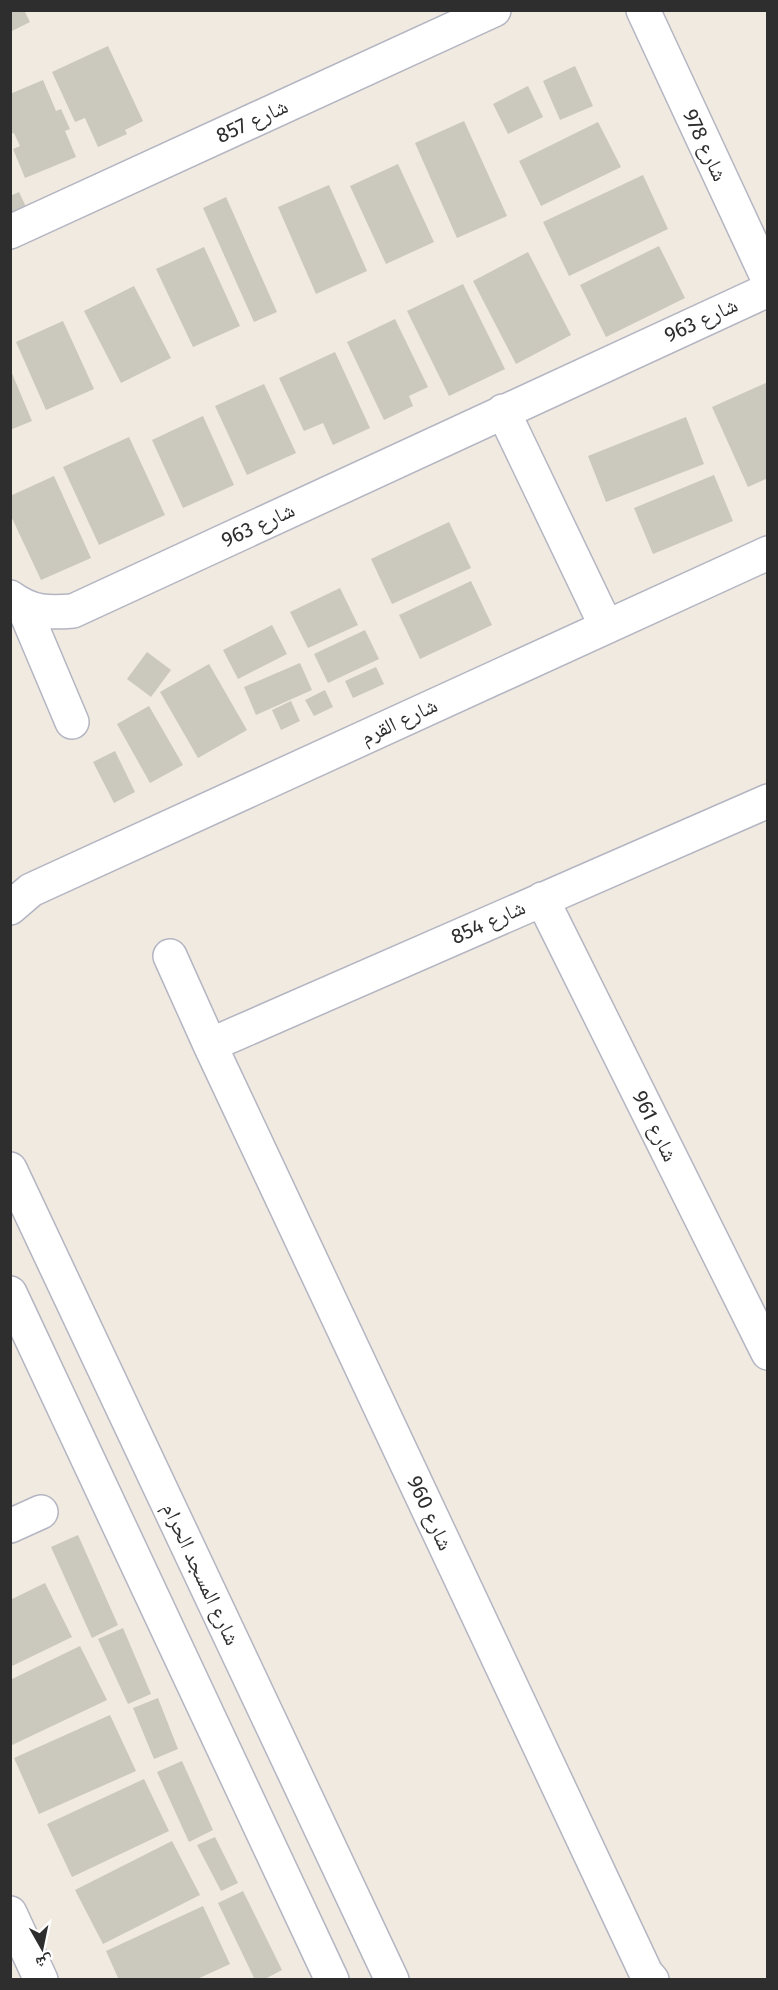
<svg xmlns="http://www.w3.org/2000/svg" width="778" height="1990" viewBox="0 0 778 1990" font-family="'Fira Sans','Noto Naskh Arabic',sans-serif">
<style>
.building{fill:#cbc8be}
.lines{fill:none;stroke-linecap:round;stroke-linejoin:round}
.minor-casing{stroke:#b4b5c2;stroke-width:36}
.minor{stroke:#fff;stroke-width:33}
.labels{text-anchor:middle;stroke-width:4.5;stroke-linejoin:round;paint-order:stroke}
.street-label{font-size:21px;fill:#2e2e2e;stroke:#fff}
</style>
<rect width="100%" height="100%" fill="#f0eae0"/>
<path class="building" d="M 10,10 L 24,10 L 30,22 L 10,32 Z
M 108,46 L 143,121 L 125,130 L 127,134 L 98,147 L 85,118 L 75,122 L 52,72 Z
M 575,66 L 593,106 L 560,120 L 543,81 Z
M 43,80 L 56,111 L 61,109 L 70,129 L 65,131 L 76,157 L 25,178 L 13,149 L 20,146 L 14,133 L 10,134 L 10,94 Z
M 528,86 L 543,117 L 508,134 L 493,104 Z
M 464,121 L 507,216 L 457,238 L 415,143 Z
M 598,122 L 621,167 L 541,206 L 519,161 Z
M 398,164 L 434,242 L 386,264 L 350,186 Z
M 643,175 L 668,229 L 569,276 L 543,222 Z
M 329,185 L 367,271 L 316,294 L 278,207 Z
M 19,192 L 27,209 L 10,216 L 10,196 Z
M 226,197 L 277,312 L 254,322 L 203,208 Z
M 659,246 L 685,298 L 606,337 L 580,285 Z
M 204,247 L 240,326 L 193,347 L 156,269 Z
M 528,252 L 571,335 L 516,364 L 473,281 Z
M 463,284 L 505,369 L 449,396 L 407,311 Z
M 134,286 L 171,358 L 121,383 L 84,311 Z
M 395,319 L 428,387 L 409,396 L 413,406 L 384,420 L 347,342 Z
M 63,321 L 94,389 L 46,410 L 16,342 Z
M 335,352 L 370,428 L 333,445 L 323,423 L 304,431 L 279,378 Z
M 11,371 L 32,421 L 10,430 L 11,385 Z
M 768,382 L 768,478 L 748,487 L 712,407 Z
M 264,384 L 296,453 L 247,475 L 215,406 Z
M 203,416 L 234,485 L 183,508 L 152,440 Z
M 686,417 L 704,464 L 606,502 L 588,456 Z
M 129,437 L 165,515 L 99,545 L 63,467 Z
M 714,475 L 733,521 L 653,554 L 634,508 Z
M 54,476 L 91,558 L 41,580 L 10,514 L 10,496 Z
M 449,522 L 471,568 L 392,604 L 371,559 Z
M 471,581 L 492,625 L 420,659 L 399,615 Z
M 340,588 L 358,625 L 308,648 L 290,612 Z
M 272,625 L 287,654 L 238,679 L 223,650 Z
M 365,630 L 379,659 L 328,683 L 314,654 Z
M 147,652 L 171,670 L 151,697 L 127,679 Z
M 300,663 L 312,690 L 256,715 L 244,687 Z
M 209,664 L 247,730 L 198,758 L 160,692 Z
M 376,667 L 384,684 L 353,698 L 345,681 Z
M 325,690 L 333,707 L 314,716 L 305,700 Z
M 291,701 L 300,721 L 281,730 L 272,710 Z
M 149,706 L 183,765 L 150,783 L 117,724 Z
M 115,751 L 135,792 L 114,803 L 93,762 Z
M 78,1535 L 118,1625 L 92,1638 L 51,1547 Z
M 45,1583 L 72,1637 L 10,1667 L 10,1600 Z
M 123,1628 L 151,1694 L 128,1704 L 98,1639 Z
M 80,1646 L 107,1700 L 10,1746 L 10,1680 Z
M 158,1698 L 178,1749 L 154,1759 L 133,1708 Z
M 110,1715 L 136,1771 L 39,1814 L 14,1758 Z
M 182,1761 L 213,1830 L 189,1842 L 157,1772 Z
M 144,1779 L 169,1831 L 72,1877 L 47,1824 Z
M 215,1837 L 238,1883 L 221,1891 L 197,1845 Z
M 172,1841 L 200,1895 L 103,1944 L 75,1890 Z
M 243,1891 L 282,1970 L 263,1980 L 255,1980 L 218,1903 Z
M 203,1906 L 230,1964 L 195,1980 L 119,1980 L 106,1951 Z"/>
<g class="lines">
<defs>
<path id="minor" d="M 643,10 L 768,279
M 10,232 L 494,10
M 503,411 L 606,626
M 10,597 C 32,613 48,613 73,611 L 768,290
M 23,606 L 72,722
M 542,899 L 768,1353
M 10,908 L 31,890 L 768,553
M 170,956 L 210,1045 L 646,1973 L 652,1980
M 210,1045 L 768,801
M 10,1169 L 392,1980
M 10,1293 L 332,1980
M 10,1526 L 41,1512
M 10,1913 L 41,1980"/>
</defs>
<use href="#minor" class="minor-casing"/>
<use href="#minor" class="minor"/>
</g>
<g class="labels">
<g class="street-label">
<text transform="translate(252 121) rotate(-25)" y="7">شارع 857</text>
<text transform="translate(705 145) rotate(65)" y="7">شارع 978</text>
<text transform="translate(701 320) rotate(-25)" y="7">شارع 963</text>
<text transform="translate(258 525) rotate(-25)" y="7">شارع 963</text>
<text transform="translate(399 721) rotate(-25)" y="7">شارع القرم</text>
<text transform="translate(488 922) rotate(-24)" y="7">شارع 854</text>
<text transform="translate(655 1126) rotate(64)" y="7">شارع 961</text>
<text transform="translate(430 1513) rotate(65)" y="7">شارع 960</text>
<text transform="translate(201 1574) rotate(65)" y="7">شارع المسجد الحرام</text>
</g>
</g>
<rect width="778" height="1990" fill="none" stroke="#2e2e2e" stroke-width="24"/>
<g transform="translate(42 1948) rotate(171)" stroke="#ffffff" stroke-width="4.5" paint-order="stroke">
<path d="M0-4.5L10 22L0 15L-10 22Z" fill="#2e2e2e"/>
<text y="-9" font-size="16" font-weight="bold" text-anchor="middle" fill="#2e2e2e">ش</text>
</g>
</svg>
